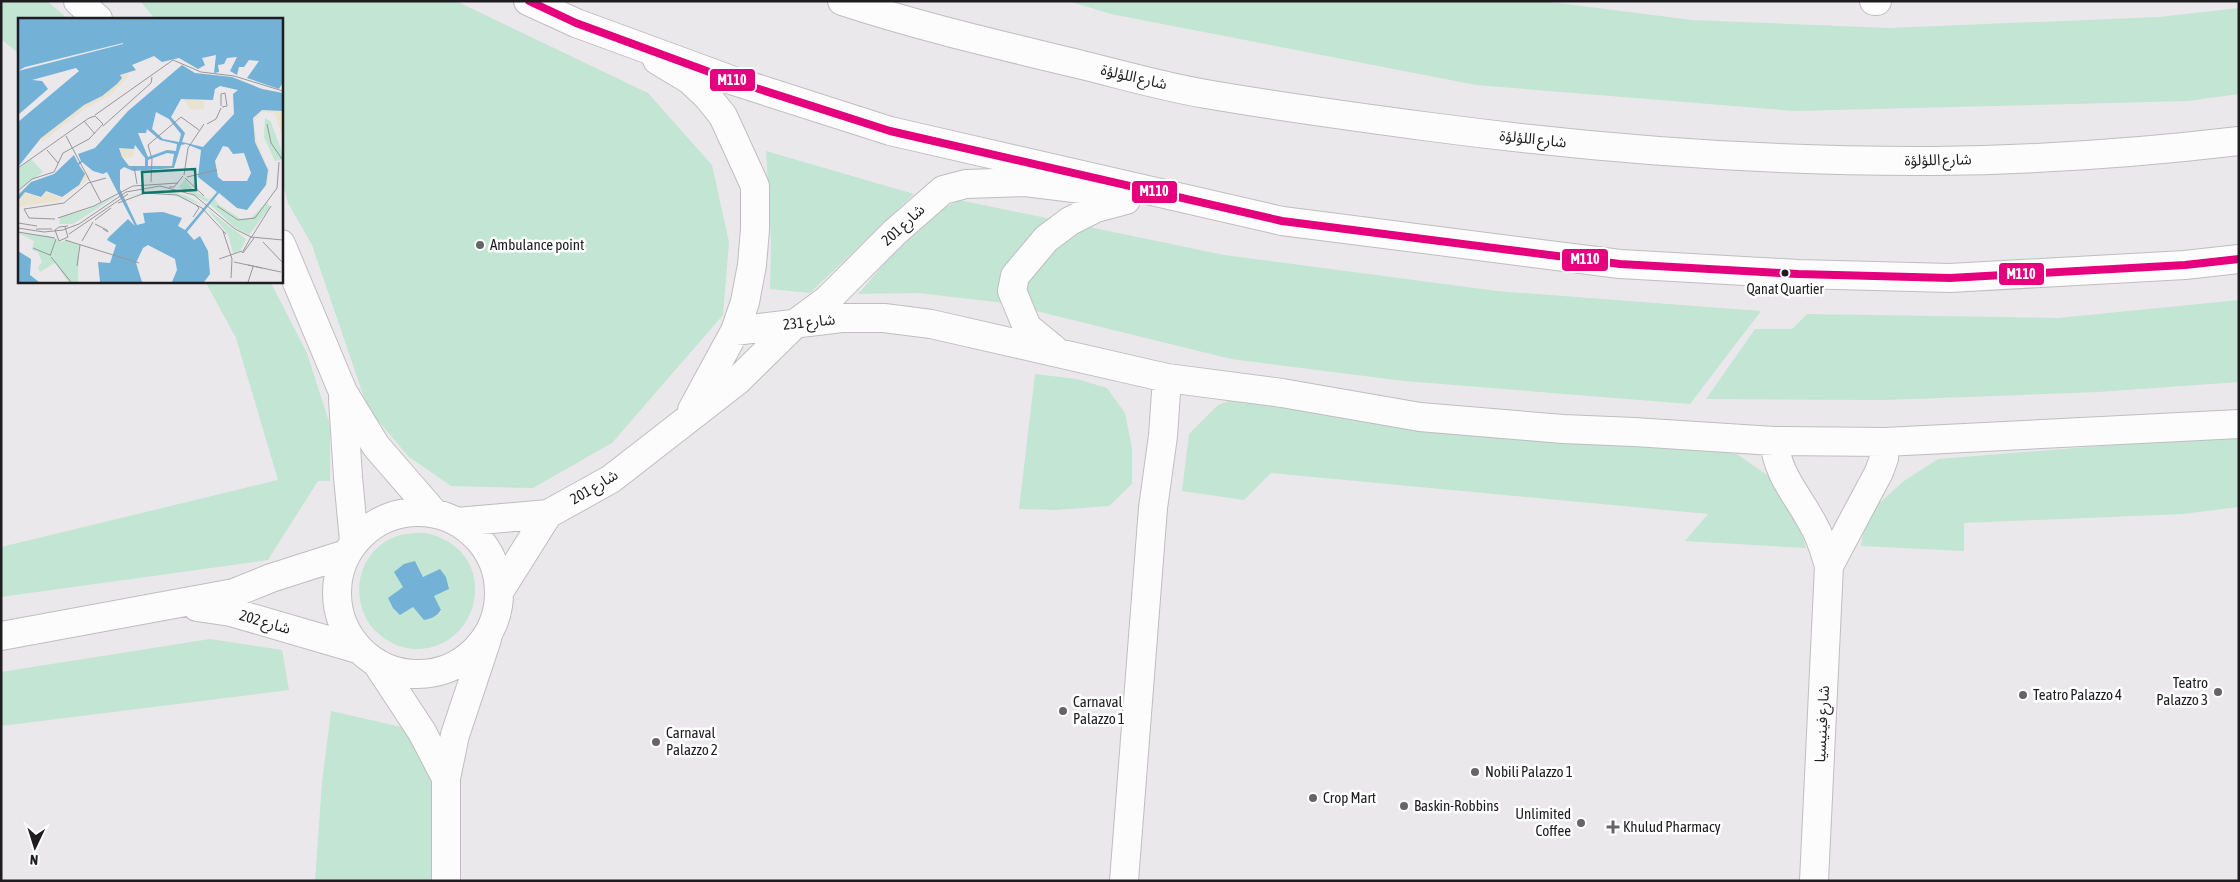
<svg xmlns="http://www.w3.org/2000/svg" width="2240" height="882" viewBox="0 0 2240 882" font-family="'Asap Condensed','Noto Sans Arabic',sans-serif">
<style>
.green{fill:#c3e5d3;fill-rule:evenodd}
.water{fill:#73b1d6}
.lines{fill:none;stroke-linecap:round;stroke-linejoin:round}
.minor-casing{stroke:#c0bdc0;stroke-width:30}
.major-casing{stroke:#c0bdc0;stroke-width:30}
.minor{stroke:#fcfcfc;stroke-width:28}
.major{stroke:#fcfcfc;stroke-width:28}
.bus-1-casing{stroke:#fff;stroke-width:11}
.bus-1{stroke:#e5007d;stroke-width:8}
.poi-dot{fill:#666467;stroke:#fff;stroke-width:2}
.bus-dot{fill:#1f1d20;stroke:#fff;stroke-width:2}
.labels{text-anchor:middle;stroke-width:5;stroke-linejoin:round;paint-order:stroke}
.bus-label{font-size:14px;fill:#1f1d20;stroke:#fff}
.street-label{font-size:15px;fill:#1f1d20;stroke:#fff}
.poi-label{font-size:15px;fill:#1f1d20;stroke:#fff;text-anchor:start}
.inset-river{fill:none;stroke:#73b1d6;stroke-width:2.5}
.inset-road{fill:none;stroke:#99979a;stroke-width:1}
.view{fill:#0f766e;fill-opacity:0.15;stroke:#0f766e;stroke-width:2.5}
.inset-edge{fill:none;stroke:#1f1d20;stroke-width:2.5}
.line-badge{stroke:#fff;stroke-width:2}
.badge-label{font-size:14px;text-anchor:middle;font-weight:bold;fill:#fff}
</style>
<rect width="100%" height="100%" fill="#ebe8ec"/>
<path class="green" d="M 1,1 L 47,1 L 68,19 L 19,19 L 19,54 L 1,39 Z
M 140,1 L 456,1 L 648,93 L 712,165 L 729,242 L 723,315 L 612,443 L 533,488 L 451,486 L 409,457 L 368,409 L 312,245 L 288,203 L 281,177 L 281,19 L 155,19 Z
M 1068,1 L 1543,1 L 1692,20 L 1889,28 L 2159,17 L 2239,8 L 2239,94 L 2188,101 L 1794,111 L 1476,85 L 1111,14 Z
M 766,151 L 914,194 L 810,293 L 770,289 L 771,243 Z
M 959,200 L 1224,255 L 1497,291 L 1761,311 L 1690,404 L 1404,381 L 1231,359 L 1004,303 L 918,293 L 858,294 L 908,237 L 928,217 Z
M 205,281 L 270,281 L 307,353 L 330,425 L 330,481 L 318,481 L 268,560 L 1,597 L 1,547 L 278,480 L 236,338 Z
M 2239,300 L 2239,382 L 2098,392 L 1885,400 L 1706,399 L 1755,329 L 1792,329 L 1807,314 L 2058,318 Z
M 1035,374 L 1077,379 L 1107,388 L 1125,413 L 1132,448 L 1132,484 L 1109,506 L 1056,510 L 1019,509 Z
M 1234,399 L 1737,454 L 1780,484 L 1797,516 L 1806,548 L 1685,541 L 1708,514 L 1271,473 L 1244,500 L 1182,491 L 1189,434 L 1218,405 Z
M 2239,435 L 2239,507 L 2183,514 L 1964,523 L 1964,551 L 1861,546 L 1866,515 L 1904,481 L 1938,459 Z
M 425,533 C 431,534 438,536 443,539 C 494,563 481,637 428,648 C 417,650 404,649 394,644 C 381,637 371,629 365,616 C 352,589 361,555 388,540 C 400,533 413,533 425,533 ZM 415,561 L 441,611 L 440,613 L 413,607 L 389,598 L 403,587 Z
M 210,639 L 282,650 L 289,690 L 1,726 L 1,672 Z
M 331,711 L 406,728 L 439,786 L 434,881 L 315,881 L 322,782 Z"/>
<path class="water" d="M 415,561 L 423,577 L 440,569 L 446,577 L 449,589 L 434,596 L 441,610 C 437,616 431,619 424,620 L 413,607 L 400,615 L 393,608 L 388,598 L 403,587 L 394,572 L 404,564 Z"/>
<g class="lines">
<defs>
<path id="minor" d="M 78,1 L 98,19
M 1874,1 L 1877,1
M 657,60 L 690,80 L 707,96 L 723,116 L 755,186 L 755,229 L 752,265 L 745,302 L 735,331 L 692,410
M 281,244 L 343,392 L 376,446 L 434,513
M 735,331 L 842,318 L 884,318 L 931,324 L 1167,378 L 1282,393 L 1420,417 L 1563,429 L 1634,432 L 1774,441 L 1885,442 L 2239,424
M 1055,350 L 1027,327 L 1012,291 L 1015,276 L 1046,239 L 1070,221 L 1096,208 L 1126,200
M 343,399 L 348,477 L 354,541
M 1774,441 C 1778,477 1798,495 1814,526 C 1821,538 1825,553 1829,566 L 1814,881
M337 593a81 81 0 1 1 162 0a81 81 0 1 1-162 0Z
M 457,522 L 548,514 L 611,479 L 737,381 L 796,323 L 827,300 L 895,232 L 943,190 L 966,184 L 1025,182 L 1123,194
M 1829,566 L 1879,472 L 1884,458 L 1885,442
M 499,592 L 548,514
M 197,607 L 231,612 L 358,649
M 1,636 L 234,593 L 271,578 L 346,554
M 378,665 L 422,732 L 446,778
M 446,881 L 446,778 L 455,735 L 487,639
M 1124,881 L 1153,508 L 1163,436 L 1167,378"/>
<path id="major" d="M 528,1 L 576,23 L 734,81 L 890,131 L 1282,221 L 1620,264 L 1798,274 L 1950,278 L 2185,265 L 2239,259
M 842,1 C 921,27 1000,45 1082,65 C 1123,75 1164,87 1206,94 C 1281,107 1356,117 1431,127 C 1598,149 1766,162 1934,161 C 2036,160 2138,153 2239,141"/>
</defs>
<use href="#minor" class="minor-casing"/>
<use href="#major" class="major-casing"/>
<use href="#minor" class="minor"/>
<use href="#major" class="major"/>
<defs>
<path id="bus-1" d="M 529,1 L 576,23 L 734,81 L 890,131 L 1282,221 L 1620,264 L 1798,274 L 1950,278 L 2185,265 L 2239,259"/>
</defs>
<use href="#bus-1" class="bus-1-casing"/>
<use href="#bus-1" class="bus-1"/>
</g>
<g class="poi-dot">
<circle cx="480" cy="245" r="5"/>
<circle cx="2218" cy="692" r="5"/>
<circle cx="2023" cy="695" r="5"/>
<circle cx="1063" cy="711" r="5"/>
<circle cx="656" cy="742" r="5"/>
<circle cx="1475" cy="772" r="5"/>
<circle cx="1313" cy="798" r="5"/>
<circle cx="1404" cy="806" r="5"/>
<circle cx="1581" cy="823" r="5"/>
<path d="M1610.5 819.5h5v5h5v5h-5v5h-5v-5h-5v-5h5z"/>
</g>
<circle class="bus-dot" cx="1785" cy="273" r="4.5"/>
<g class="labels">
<g class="bus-label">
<text x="1785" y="294">Qanat Quartier</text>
</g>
<g class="street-label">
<text transform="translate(1134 77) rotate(13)" y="5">شارع اللؤلؤة</text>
<text transform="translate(1533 139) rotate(6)" y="5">شارع اللؤلؤة</text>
<text transform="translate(1938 160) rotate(-1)" y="5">شارع اللؤلؤة</text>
<text transform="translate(903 225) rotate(-43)" y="5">شارع 201</text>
<text transform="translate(809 322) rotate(-6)" y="5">شارع 231</text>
<text transform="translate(594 487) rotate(-31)" y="5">شارع 201</text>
<text transform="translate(265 622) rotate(16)" y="5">شارع 202</text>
<text transform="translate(1822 724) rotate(-87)" y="5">شارع فينيسيا</text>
</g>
<g class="poi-label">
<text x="490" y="250">Ambulance point</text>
<text x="2208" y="688" text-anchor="end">Teatro<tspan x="2208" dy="17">Palazzo 3</tspan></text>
<text x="2033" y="700">Teatro Palazzo 4</text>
<text x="1073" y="707">Carnaval<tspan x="1073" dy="17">Palazzo 1</tspan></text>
<text x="666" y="738">Carnaval<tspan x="666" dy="17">Palazzo 2</tspan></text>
<text x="1485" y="777">Nobili Palazzo 1</text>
<text x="1323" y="803">Crop Mart</text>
<text x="1414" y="811">Baskin-Robbins</text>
<text x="1571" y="819" text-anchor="end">Unlimited<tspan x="1571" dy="17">Coffee</tspan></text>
<text x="1623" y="832">Khulud Pharmacy</text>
</g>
</g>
<g transform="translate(18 18)">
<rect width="265" height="265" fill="#ebe8ec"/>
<path d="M 247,100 L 253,104 L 265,137 L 263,142 L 257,143 L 246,119 ZM 13,141 L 25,154 L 0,172 L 0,151 ZM 167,161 L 176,173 L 190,181 L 194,179 L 189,184 L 161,169 ZM 143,172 L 167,177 L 185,187 L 146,174 L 107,178 ZM 100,177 L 55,206 L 41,206 L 42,199 L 71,191 ZM 197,181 L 201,187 L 223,201 L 233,200 L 249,184 L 252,189 L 231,217 L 216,209 L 192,186 ZM 189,191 L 228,221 L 222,233 L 215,235 L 210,216 ZM 0,215 L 32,218 L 42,224 L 50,222 L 61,227 L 60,264 L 50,264 L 37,245 L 22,254 L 20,249 L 24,244 L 20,234 L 14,232 L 16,223 Z" fill="#c3e5d3"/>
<path d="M 109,55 L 111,58 L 94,76 L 65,92 L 24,124 L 22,120 L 66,87 L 84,78 L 99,66 L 103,57 ZM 164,80 L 186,83 L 186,92 L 172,91 ZM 244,92 L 265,93 L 265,120 L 256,95 L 243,94 L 236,104 L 239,124 L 251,152 L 249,171 L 249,149 L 237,124 L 235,112 L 237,97 ZM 101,129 L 116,131 L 115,139 L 105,140 ZM 69,154 L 72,160 L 51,177 L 40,183 L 0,189 L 6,174 L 23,180 L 28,174 L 44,180 L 56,172 Z" fill="#eae3d0"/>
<path d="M 0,1 L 265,1 L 265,64 L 261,71 L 229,60 L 241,43 L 231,42 L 226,49 L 221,49 L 219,57 L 212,53 L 219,39 L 209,40 L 206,46 L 200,47 L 201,54 L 196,55 L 198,37 L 184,40 L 187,47 L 180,51 L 161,40 L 144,44 L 136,38 L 114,47 L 118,52 L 102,57 L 104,60 L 99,66 L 84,78 L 66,87 L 23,120 L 0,149 L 0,104 L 61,53 L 58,50 L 14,62 L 24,63 L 30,71 L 0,97 ZM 164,47 L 177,55 L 214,59 L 244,71 L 265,75 L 265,93 L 244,92 L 235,100 L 237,124 L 250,152 L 248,167 L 229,192 L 219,190 L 201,175 L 169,214 L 176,222 L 182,218 L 190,233 L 192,256 L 186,264 L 154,264 L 159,252 L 157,241 L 130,227 L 125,230 L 118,245 L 124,264 L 82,264 L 80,244 L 92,245 L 98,227 L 89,222 L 91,219 L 110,201 L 117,208 L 89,154 L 85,156 L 75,153 L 64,144 L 61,147 L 67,156 L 61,167 L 44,179 L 28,173 L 23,179 L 7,174 L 0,183 L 0,177 L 13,164 L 36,156 L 56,137 L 60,145 L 63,143 L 60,136 L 77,130 L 110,93 ZM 202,68 L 220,72 L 215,76 L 216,96 L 185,129 L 164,124 L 167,115 L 153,99 L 163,81 L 195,82 L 197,71 ZM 138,94 L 151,101 L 163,116 L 161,124 L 145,121 L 134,111 ZM 129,111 L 142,122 L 159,126 L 158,133 L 149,132 L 130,139 L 120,115 L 128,115 ZM 168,126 L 183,132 L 180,159 L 199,174 L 167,212 L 160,208 L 164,200 L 145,194 L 125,195 L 127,205 L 119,207 L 102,171 L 102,152 L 106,149 L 115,153 L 156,150 L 163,127 ZM 117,127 L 127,140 L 127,148 L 111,148 L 104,139 L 101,130 L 116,131 ZM 205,128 L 210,129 L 215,136 L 226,135 L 233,155 L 229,163 L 205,163 L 200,159 L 197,143 ZM 149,135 L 156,136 L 154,148 L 130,148 L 130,142 ZM 0,233 L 13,241 L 12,257 L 21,264 L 0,264 Z" fill="#73b1d6" fill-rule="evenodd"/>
<path d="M 105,25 L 105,26 L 0,53 L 7,49 Z" fill="#ebe8ec"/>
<path class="inset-river" d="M 121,208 L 127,218 L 138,223 L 151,226 L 164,222M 170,217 L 160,227 L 160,234 L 171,257 L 186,263M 110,240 L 118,233 L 121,210M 97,244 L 108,247 L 112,264"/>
<path class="inset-road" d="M 203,88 L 203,76 L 207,75 L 209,88 L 204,89M 77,97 L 155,42 L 183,54 L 216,58 L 265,73M 66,103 L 77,116M 189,106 L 198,101 L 203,90M 249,106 L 253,125 L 264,141M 85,108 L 133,65 L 134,59M 48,118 L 83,184M 29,132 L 40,145M 116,148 L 119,166M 0,150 L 71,100 L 77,98 L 85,106 L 71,121 L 45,135 L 36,154 L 14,161 L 0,173M 166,157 L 170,130 L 186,106M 169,159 L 199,152M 167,160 L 186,178M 133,164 L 134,141 L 130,127 L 163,99 L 181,112M 151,169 L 156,169 L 165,158M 100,185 L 127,175 L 159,177 L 184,190 L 208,216M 199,188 L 220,202 L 237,200 L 259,170 L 261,144M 175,199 L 181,190 L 178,187M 40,200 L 76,188 L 115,168 L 160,165M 37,201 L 11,200 L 6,191 L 46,185 L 70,165 L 88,160M 77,202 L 93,190M 0,205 L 19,208M 77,206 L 89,212 L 90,214 L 85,211M 47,209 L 50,219 L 41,223 L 37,212 L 41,209 L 50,208M 0,210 L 26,214 L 45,212 L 61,206 L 108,174 L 142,168 L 176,177 L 217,211 L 233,219 L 265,222M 18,211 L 34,211M 205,213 L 214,241 L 213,260M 0,214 L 37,220M 51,216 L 110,176M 233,220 L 253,188M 47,222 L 121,245M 64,223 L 75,204M 245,224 L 265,245M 15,230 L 32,237M 224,235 L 233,219M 225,235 L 236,220M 32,238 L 38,221M 33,239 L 53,264M 201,241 L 224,233M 216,244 L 244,250M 230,247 L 263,254M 59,248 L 62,227M 230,264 L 235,249"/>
<path class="view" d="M 177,151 L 178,172 L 125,175 L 124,154 Z"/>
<rect width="265" height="265" class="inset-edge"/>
</g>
<g class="line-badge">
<rect x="709" y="68" width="47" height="24" rx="5" fill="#e5007d"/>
<rect x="1131" y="180" width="47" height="24" rx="5" fill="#e5007d"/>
<rect x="1561" y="248" width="48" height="24" rx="5" fill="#e5007d"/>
<rect x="1998" y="262" width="47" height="24" rx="5" fill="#e5007d"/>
</g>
<g class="badge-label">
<text x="732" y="85">M110</text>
<text x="1154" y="196">M110</text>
<text x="1585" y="264">M110</text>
<text x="2021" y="279">M110</text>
</g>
<rect width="2240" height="882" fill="none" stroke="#1f1d20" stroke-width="5"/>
<g transform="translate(35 847) rotate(184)" stroke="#ffffff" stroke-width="4" paint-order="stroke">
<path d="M0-4L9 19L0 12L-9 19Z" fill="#1f1d20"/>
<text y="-8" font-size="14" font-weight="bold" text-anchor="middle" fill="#1f1d20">N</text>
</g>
</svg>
